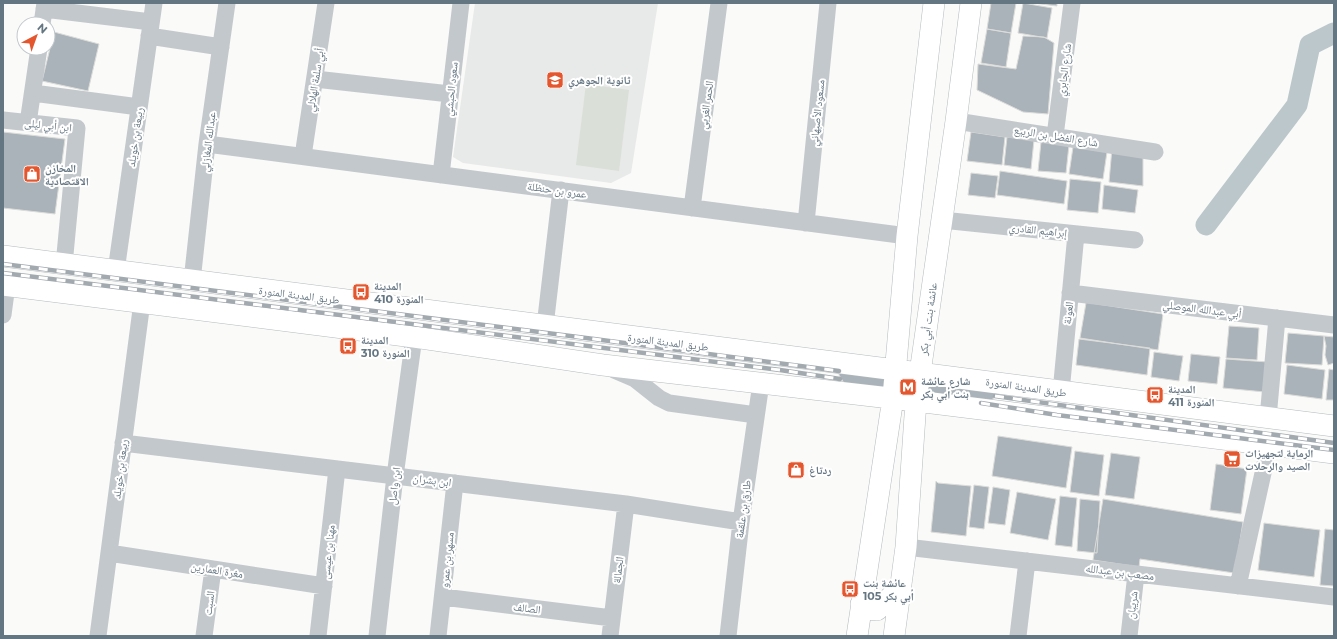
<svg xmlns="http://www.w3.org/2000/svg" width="1337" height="639" viewBox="0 0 1337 639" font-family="Montserrat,'Noto Naskh Arabic',sans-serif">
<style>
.built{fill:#e8e9e9}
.green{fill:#dadfd7}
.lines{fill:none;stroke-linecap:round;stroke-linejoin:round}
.river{stroke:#bbc7cb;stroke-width:21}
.building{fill:#aab3b9;stroke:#dcdcda}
.major-casing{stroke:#b5babe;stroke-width:22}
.minor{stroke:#c3c8cc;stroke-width:17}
.major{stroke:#fff;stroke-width:21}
.rail-casing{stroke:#a2aab0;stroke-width:4.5}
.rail{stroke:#fff;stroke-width:3;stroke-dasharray:9;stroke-linecap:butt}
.labels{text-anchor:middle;stroke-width:4;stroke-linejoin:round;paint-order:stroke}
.street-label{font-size:11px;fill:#657683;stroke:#fff}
.poi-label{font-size:11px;font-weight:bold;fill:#657683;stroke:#fff;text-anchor:start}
</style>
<rect width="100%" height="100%" fill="#fafaf8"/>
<path class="built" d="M 475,3 L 658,3 L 631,173 L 611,183 L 463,163 L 453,157 Z"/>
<path class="green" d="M 586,84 L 629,90 L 619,171 L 576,165 Z"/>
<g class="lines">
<path class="river" d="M 1206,225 L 1297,105 L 1310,45 L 1334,33"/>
</g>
<path class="building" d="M 991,3 L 1016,3 L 1011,33 L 987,29 Z
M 1023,3 L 1052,8 L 1047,38 L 1018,33 Z
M 1033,3 L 1057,3 L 1057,6 Z
M 987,29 L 1011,33 L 1006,67 L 981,63 Z
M 54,32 L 99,44 L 88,91 L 42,81 Z
M 1023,36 L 1044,37 L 1054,43 L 1048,114 L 1023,112 L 977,90 L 978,64 L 1016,69 Z
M 3,132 L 65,139 L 55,214 L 3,208 Z
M 971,132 L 1005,137 L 1002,165 L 967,161 Z
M 1007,137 L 1034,140 L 1031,169 L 1004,165 Z
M 1041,142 L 1069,145 L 1066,173 L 1038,171 Z
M 1073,147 L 1107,152 L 1103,179 L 1069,174 Z
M 1112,148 L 1143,152 L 1143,186 L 1109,182 Z
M 1000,171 L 1067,181 L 1064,204 L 997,195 Z
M 971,173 L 998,176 L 995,198 L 968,195 Z
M 1070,179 L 1101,182 L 1098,213 L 1067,210 Z
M 1104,185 L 1138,190 L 1135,213 L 1102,209 Z
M 1084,302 L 1163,314 L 1158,350 L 1080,338 L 1086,303 Z
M 1229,326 L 1259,328 L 1257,360 L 1226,358 Z
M 1288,333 L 1324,336 L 1322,365 L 1285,363 Z
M 1324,336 L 1334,337 L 1334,363 L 1328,365 L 1325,355 L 1326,346 Z
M 1079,339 L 1150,348 L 1147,375 L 1076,365 Z
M 1154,352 L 1183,356 L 1179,381 L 1151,377 Z
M 1191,354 L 1220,357 L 1217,384 L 1188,381 Z
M 1226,359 L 1268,362 L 1265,392 L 1223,388 Z
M 1287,365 L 1325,370 L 1322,399 L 1284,394 Z
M 839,369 L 998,389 L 993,399 L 986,402 L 844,383 L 839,375 Z
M 1329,369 L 1334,370 L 1334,400 L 1326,400 Z
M 998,436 L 1072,447 L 1066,488 L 992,476 Z
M 1075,451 L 1104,455 L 1099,496 L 1070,492 Z
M 1111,453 L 1140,457 L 1134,499 L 1105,495 Z
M 1216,464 L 1247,469 L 1241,514 L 1210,510 Z
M 936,481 L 938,483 L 971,486 L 966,536 L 931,532 Z
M 974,485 L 989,487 L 984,529 L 969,527 Z
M 993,487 L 1010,490 L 1005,525 L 988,523 Z
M 1017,492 L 1056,499 L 1048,540 L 1010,533 Z
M 1060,496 L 1077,498 L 1072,547 L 1055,545 Z
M 1080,499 L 1100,501 L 1097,553 L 1077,551 Z
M 1103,499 L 1243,522 L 1237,559 L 1241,574 L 1140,559 L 1139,567 L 1093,560 Z
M 1264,523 L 1320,530 L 1314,577 L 1258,570 Z
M 1325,529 L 1334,530 L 1334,586 L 1320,585 Z"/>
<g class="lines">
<defs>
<path id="major" d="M 3,256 L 1334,426
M 3,285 L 414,337 L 603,365 L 916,401 L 1334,453
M 861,604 L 868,609 L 877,610 L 900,588
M 857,636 L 893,398 L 907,236 L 934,3
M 894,636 L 906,547 L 916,401 L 956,121 L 971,3"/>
</defs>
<use href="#major" class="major-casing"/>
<path class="minor" d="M 44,9 L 151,22
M 42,24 L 45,3
M 149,36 L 221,47
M 315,79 L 450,94
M 33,93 L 139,107
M 3,120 L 77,128 L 64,265
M 956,121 L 1155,152
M 28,123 L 39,48
M 1055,136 L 1072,3
M 207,144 L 907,236
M 303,156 L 326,3
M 441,175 L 461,3
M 692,208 L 719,3
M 942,220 L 1135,240
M 806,223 L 828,3
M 116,271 L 154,3
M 192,281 L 207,144 L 227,3
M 1070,293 L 1334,325
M 3,315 L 7,285
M 545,326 L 561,190
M 614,370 L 635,379 L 659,398 L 669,403 L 756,415
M 1061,392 L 1076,234
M 1268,418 L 1277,318
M 123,443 L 626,504 L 741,522
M 906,547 L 1334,597
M 109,553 L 324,586
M 1238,586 L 1269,446
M 443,597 L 612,618
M 98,636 L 142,302
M 204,636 L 213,569
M 318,636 L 337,469
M 377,636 L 395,476 L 414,337
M 438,636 L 455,483
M 610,636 L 626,504
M 728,636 L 741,522 L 761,383
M 1018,636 L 1027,561
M 1129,636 L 1136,574"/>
<use href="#major" class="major"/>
<defs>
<path id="rail" d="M 3,264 L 594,339 L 839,371
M 3,273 L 780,370 L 840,379
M 995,396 L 1334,443
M 981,403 L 1057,415 L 1334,450"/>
</defs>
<use href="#rail" class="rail-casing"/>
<use href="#rail" class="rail"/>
</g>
<defs>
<symbol id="school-square" viewBox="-11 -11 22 22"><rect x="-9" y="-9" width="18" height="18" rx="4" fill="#e4572e" stroke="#fff"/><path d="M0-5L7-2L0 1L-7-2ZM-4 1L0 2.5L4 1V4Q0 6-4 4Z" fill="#fff"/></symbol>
<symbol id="shop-square" viewBox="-11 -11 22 22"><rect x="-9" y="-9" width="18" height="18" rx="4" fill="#e4572e" stroke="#fff"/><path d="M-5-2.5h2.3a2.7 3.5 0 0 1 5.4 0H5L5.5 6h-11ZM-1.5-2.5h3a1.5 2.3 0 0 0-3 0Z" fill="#fff"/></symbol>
<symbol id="bus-square" viewBox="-11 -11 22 22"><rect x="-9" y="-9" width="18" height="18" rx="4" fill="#e4572e" stroke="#fff"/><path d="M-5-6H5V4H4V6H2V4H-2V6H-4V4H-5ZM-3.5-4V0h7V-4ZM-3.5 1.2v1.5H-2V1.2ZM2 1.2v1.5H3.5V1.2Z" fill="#fff"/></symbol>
<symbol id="metro-square" viewBox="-11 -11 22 22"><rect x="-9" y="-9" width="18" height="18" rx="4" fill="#e4572e" stroke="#fff"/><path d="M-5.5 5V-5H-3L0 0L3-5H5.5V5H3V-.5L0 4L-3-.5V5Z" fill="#fff"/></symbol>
<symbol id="supermarket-square" viewBox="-11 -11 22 22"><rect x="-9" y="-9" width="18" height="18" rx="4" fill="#e4572e" stroke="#fff"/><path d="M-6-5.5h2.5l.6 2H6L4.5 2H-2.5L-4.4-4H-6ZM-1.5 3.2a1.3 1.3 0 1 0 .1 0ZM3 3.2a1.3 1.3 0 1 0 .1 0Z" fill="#fff"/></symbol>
</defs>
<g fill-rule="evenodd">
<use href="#school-square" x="545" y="70" width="20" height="20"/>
<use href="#shop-square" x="22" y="164" width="20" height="20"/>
<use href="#bus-square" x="351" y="282" width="20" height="20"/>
<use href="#bus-square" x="338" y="336" width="20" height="20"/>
<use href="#metro-square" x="898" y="377" width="20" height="20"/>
<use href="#bus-square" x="1145" y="385" width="20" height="20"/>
<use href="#supermarket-square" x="1222" y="449" width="20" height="20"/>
<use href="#shop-square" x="786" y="460" width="20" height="20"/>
<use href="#bus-square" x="840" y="579" width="20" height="20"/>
</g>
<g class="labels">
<g class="street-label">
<text transform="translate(1064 70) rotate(-83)" y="4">شارع الجابري</text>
<text transform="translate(315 80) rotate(-81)" y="4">أبي سلمة الهلالي</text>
<text transform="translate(451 89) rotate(-84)" y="4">سعود الحبشي</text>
<text transform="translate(706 105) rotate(-82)" y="4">الحمر الغربي</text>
<text transform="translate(817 113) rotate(-84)" y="4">مسعود الأصبهاني</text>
<text transform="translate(48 125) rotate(6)" y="4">ابن أبي ليلى</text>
<text transform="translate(1056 136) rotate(9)" y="4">شارع الفضل بن الربيع</text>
<text transform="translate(135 137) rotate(-82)" y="4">ربيعة بن خويلد</text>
<text transform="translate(208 142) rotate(-83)" y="4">عبدالله المغازلي</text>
<text transform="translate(557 190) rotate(8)" y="4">عمرو بن حنظلة</text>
<text transform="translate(1038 230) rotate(6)" y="4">إبراهيم القادري</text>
<text transform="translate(299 295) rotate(7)" y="4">طريق المدينة المنورة</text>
<text transform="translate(1202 309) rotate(7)" y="4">أبي عبدالله الموصلي</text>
<text transform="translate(1068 313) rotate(-84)" y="4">العونة</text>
<text transform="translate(928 319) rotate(-82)" y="4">عائشة بنت أبي بكر</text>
<text transform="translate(668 342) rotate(7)" y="4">طريق المدينة المنورة</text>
<text transform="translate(1026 387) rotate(8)" y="4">طريق المدينة المنورة</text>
<text transform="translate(120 469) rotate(-83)" y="4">ربيعة بن خويلد</text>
<text transform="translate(432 480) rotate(7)" y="4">ابن بشران</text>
<text transform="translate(394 486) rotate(-83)" y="4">ابن واصل</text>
<text transform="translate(743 509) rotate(-82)" y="4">طارق بن علقمة</text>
<text transform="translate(328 552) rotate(-84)" y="4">مهنا بن عيسى</text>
<text transform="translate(447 560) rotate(-84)" y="4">مسهر بن عمرو</text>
<text transform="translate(217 570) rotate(9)" y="4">مغرة العمارين</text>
<text transform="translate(618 570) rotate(-83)" y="4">الجمالة</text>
<text transform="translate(1120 572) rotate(7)" y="4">مصعب بن عبدالله</text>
<text transform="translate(209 603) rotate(-83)" y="4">السبت</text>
<text transform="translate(1132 605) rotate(-83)" y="4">شريبان</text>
<text transform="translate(527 608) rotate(7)" y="4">الصالف</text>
</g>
<g class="poi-label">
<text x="568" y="84">ثانوية الجوهري</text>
<text x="45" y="172">المخازن<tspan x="45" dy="13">الاقتصادية</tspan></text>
<text x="374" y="290">المدينة<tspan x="374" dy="13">المنورة 410</tspan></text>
<text x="361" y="344">المدينة<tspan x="361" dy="13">المنورة 310</tspan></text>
<text x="921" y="385">شارع عائشة<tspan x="921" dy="13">بنت أبي بكر</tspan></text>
<text x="1168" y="393">المدينة<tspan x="1168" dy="13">المنورة 411</tspan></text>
<text x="1245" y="457">الرماية لتجهيزات<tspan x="1245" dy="13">الصيد والرحلات</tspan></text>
<text x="809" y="474">ردتاغ</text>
<text x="863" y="587">عائشة بنت<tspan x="863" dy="13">أبي بكر 105</tspan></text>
</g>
</g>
<rect width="1337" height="639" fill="none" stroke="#657683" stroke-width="8"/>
<g transform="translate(36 36) rotate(41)"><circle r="19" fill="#ffffff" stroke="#c1c8cd"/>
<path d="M0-3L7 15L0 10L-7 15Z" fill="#e4572e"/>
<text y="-6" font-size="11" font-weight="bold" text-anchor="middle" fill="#657683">N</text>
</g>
</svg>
